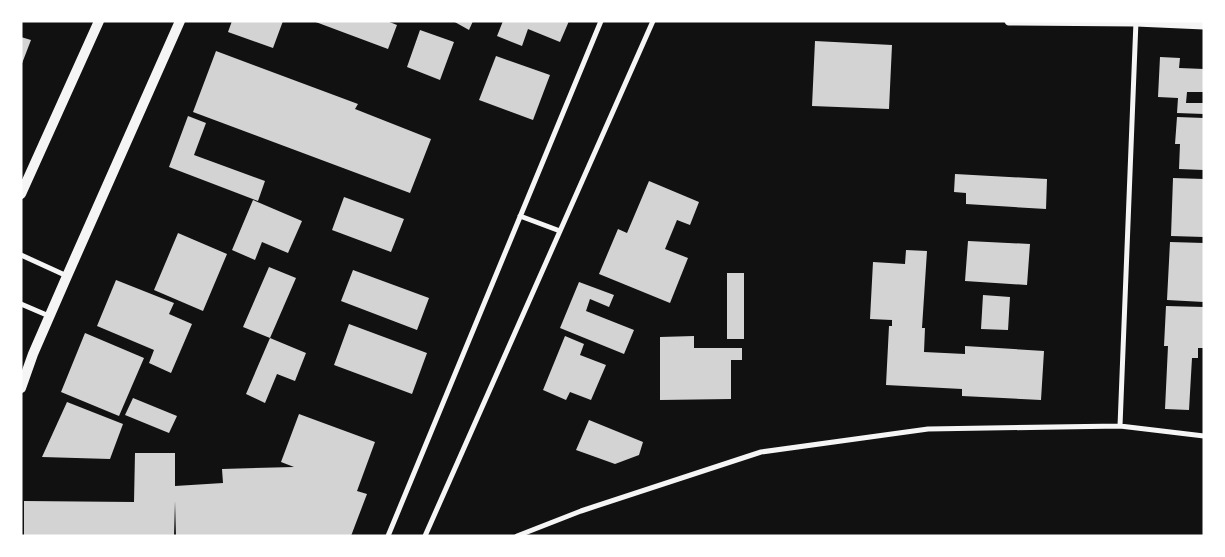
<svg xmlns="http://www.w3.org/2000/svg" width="1225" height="557" viewBox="0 0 1225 557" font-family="'Noto Serif',serif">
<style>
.building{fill:#d3d3d3}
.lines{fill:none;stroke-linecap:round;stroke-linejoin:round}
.minor{stroke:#f5f5f5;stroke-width:5}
.tertiary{stroke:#f5f5f5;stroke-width:9}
.secondary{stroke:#f5f5f5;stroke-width:10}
</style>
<rect width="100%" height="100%" fill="#111"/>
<path class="building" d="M 232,21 L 283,21 L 273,48 L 228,32 Z
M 313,21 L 387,21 L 397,25 L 388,49 Z
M 453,21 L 473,21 L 469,30 Z
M 503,21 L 569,21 L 560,42 L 528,29 L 522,46 L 497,36 Z
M 420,30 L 454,42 L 440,80 L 407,67 Z
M 21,37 L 31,40 L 21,66 Z
M 815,41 L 892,45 L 889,109 L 812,106 Z
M 216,51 L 358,104 L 355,109 L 431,139 L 410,193 L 193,112 Z
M 496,56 L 550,75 L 533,120 L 479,100 Z
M 1160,57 L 1180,58 L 1179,68 L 1204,69 L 1204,92 L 1187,92 L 1186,103 L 1204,103 L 1204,114 L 1177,113 L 1178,98 L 1158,97 Z
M 188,116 L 206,123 L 194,155 L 265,181 L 258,201 L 169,167 Z
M 1177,117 L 1204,118 L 1204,170 L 1179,169 L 1180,144 L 1175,144 Z
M 955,174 L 1047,179 L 1046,209 L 966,204 L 966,193 L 954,192 Z
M 1173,178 L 1204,179 L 1204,237 L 1171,236 Z
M 649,181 L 699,202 L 690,225 L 677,220 L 665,249 L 688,258 L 670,303 L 599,274 L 618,229 L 627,233 Z
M 344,197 L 404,219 L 391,252 L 332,230 Z
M 253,200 L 302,221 L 288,253 L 262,242 L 255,260 L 232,250 Z
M 178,233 L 227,254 L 203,311 L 154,290 Z
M 968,241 L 1030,244 L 1027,285 L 965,281 Z
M 1170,242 L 1204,243 L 1204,302 L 1167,300 Z
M 906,250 L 927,251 L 922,328 L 925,328 L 924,352 L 965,354 L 965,346 L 1044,351 L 1041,400 L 962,396 L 962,389 L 886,385 L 889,326 L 892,326 L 892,320 L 870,319 L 873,262 L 905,264 Z
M 269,267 L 296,278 L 270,338 L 243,327 Z
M 353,270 L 429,298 L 417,330 L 341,301 Z
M 727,273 L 744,273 L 744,339 L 727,339 Z
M 116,280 L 174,303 L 169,314 L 192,324 L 171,373 L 149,363 L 154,350 L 97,326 Z
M 579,282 L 614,295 L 609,307 L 590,299 L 586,311 L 634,330 L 624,354 L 560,328 Z
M 983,295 L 1010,297 L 1008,330 L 981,329 Z
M 1166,306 L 1204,307 L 1204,348 L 1198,348 L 1198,358 L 1192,358 L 1189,410 L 1165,409 L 1168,346 L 1164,346 Z
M 349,324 L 427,353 L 412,394 L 334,365 Z
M 85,333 L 144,358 L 119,416 L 61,392 Z
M 565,336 L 584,344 L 580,355 L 606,365 L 591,400 L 570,392 L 566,400 L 543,390 Z
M 694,336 L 694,348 L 742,348 L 742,360 L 731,360 L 731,399 L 660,400 L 660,337 Z
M 270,338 L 306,353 L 295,381 L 277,374 L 265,403 L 246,394 Z
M 133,398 L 177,416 L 169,433 L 125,415 Z
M 67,402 L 123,424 L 110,459 L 42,457 Z
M 299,414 L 375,442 L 357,491 L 367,494 L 351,536 L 176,536 L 175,501 L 174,536 L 24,536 L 24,501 L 134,502 L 135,453 L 175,453 L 175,486 L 223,483 L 222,469 L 294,467 L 281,462 Z
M 589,420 L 643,442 L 639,455 L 615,464 L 576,450 Z"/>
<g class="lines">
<path class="minor" d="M 520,216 L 560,231
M 21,255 L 67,276
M 21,304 L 49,316
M 1120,426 L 1136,21
M 388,536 L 601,21
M 425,536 L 653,21
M 517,536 L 581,511 L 761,452 L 928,429 L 1120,426 L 1204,436"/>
<path class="tertiary" d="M 1009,21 L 1136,22 L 1204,25"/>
<path class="secondary" d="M 21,194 L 99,21
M 21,388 L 33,354 L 67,276 L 180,21"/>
</g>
<rect width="1225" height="557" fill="none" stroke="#ffffff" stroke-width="45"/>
</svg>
